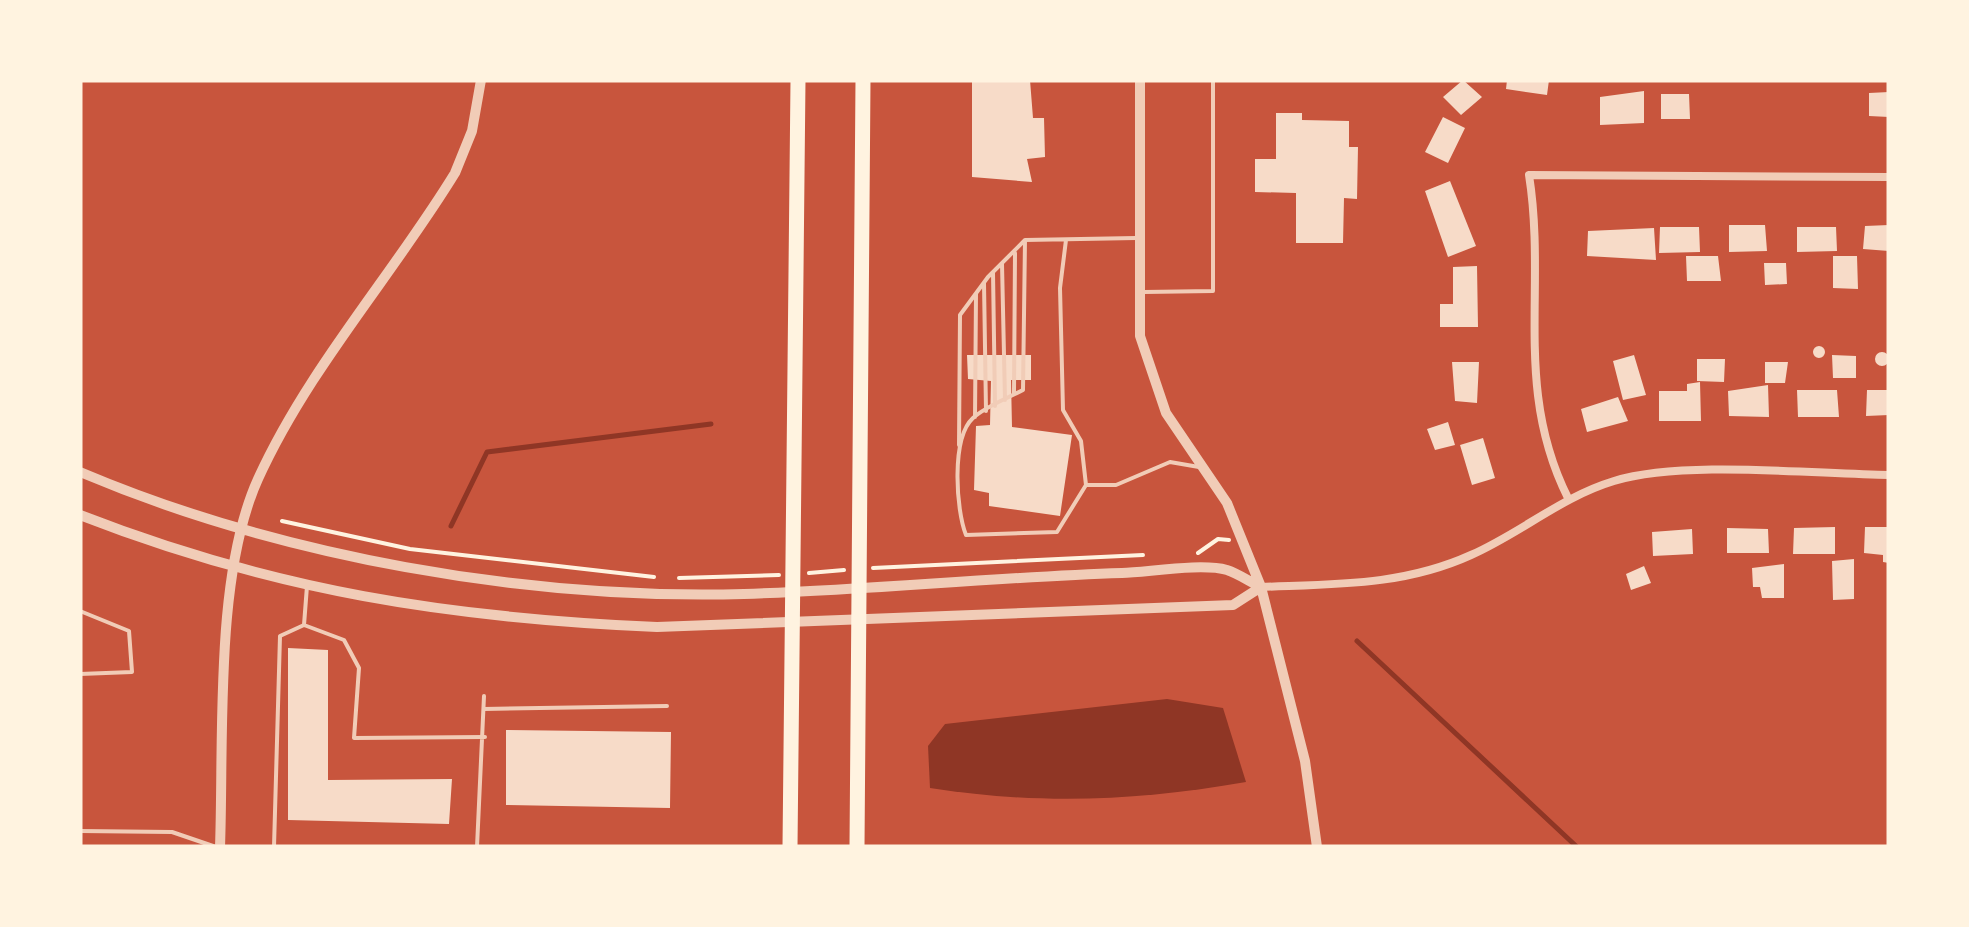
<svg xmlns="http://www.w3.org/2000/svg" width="1969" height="927" viewBox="0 0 1969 927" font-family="'Varela Round',sans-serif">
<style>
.water{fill:#8f3625}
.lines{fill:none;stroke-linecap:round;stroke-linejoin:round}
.stream{stroke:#8f3625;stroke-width:5}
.building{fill:#f7dbc8}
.path{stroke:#fff3e0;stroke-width:4}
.service{stroke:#f1ccb7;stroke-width:4}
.minor{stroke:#f1ccb7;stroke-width:8}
.tertiary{stroke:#f1ccb7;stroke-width:10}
.motorway{stroke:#fff3e0;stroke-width:15}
</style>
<rect width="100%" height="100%" fill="#c8553d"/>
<path class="water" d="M 1167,699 L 1223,708 L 1246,782 C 1137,801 1039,805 930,788 L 928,746 L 945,724 Z"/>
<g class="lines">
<path class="stream" d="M 451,526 L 487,452 L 711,424
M 1357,641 L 1577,847"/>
</g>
<path class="building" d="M 972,80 L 1030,80 L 1033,118 L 1044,118 L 1045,157 L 1027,159 L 1032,182 L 972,177 Z
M 1463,80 L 1482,97 L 1461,115 L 1443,97 Z
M 1507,80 L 1549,80 L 1547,95 L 1506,89 Z
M 1644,91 L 1644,123 L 1600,125 L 1600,97 Z
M 1889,92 L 1889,117 L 1869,116 L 1869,93 Z
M 1661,94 L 1689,94 L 1690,119 L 1661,119 Z
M 1276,113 L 1302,113 L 1302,120 L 1349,121 L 1349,147 L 1358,147 L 1357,199 L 1344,198 L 1343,243 L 1296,243 L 1296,193 L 1255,192 L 1255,159 L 1276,159 Z
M 1443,117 L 1465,128 L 1448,163 L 1425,152 Z
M 1450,181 L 1476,246 L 1448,257 L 1425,191 Z
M 1729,225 L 1765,225 L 1767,251 L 1729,252 Z
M 1889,225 L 1889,251 L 1863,249 L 1865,226 Z
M 1660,227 L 1699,227 L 1700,252 L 1659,253 Z
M 1797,227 L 1836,227 L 1837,251 L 1797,252 Z
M 1654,228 L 1656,260 L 1587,256 L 1588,231 Z
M 1686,256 L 1718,256 L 1721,281 L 1687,281 Z
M 1833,256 L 1857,256 L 1858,289 L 1833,288 Z
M 1764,263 L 1786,263 L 1787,284 L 1765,285 Z
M 1477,266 L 1478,327 L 1440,327 L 1440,304 L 1453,304 L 1453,267 Z
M1813 352a6 6 0 1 1 12 0a6 6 0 1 1-12 0Z
M1875 359a7 7 0 1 1 14 0a7 7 0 1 1-14 0Z
M 967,355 L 1031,355 L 1031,380 L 1011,380 L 1012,427 L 1072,435 L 1060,516 L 989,506 L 989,493 L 974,490 L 976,426 L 990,425 L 991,381 L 968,379 Z
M 1634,355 L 1646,395 L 1623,400 L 1613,361 Z
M 1832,355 L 1856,356 L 1856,378 L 1833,378 Z
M 1697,359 L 1725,359 L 1724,382 L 1697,381 Z
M 1452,362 L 1479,362 L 1477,403 L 1455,401 Z
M 1765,362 L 1788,362 L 1785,383 L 1765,383 Z
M 1700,382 L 1701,421 L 1659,421 L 1659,391 L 1687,391 L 1687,384 Z
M 1768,385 L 1769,417 L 1729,416 L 1728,391 Z
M 1797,390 L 1837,390 L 1839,417 L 1798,417 Z
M 1867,390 L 1889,390 L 1889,415 L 1866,416 Z
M 1618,397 L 1628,421 L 1587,432 L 1581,409 Z
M 1448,422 L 1455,445 L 1435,450 L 1427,429 Z
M 1483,438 L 1495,478 L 1472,485 L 1460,445 Z
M 1835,527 L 1835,554 L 1793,554 L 1794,528 Z
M 1865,527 L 1889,527 L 1889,563 L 1883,562 L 1883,555 L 1864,553 Z
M 1727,528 L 1768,529 L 1769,553 L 1727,553 Z
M 1692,529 L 1693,554 L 1653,556 L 1652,532 Z
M 1854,559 L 1854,599 L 1833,600 L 1832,561 Z
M 1784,564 L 1784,598 L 1762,598 L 1760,587 L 1753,587 L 1752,568 Z
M 1644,566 L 1651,583 L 1631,590 L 1626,574 Z
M 288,648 L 328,650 L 328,780 L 452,779 L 449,824 L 288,820 Z
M 506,730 L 671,732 L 670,808 L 506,805 Z"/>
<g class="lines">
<path class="path" d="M 282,521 L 410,549 L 654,577
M 1198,553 L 1218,539 L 1229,540
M 873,568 L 1143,555
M 809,573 L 844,570
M 679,578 L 779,575"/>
<path class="service" d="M 1025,240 L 1023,390 C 1008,398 986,406 973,418 C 951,438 956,510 966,535 L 1057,532 L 1086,485 L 1116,485 L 1170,462 L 1199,467
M 1066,240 L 1060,288 L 1063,410 L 1081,441 L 1086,485
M 1002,264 L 1005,400
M 993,272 L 995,406
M 984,283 L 986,411
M 1144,292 L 1213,291 L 1213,80
M 1014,393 L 1015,253
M 975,417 L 976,294
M 959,445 L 960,315 L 988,277 L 1025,240 L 1136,238
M 307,586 L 304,625 L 344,640 L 359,668 L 354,738 L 485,737
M 80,611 L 129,631 L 132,672 L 80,674
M 484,709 L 667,706
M 80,831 L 172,832 L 216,847
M 274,847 L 280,636 L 304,625
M 477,847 L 484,696"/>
<path class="minor" d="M 1568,498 C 1513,388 1547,289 1529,175 L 1889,177
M 1261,587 C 1334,584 1403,586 1471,555 C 1521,533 1561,497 1614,481 C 1684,460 1812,474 1889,475"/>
<path class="tertiary" d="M 1140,80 L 1140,336 L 1166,413 L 1227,503 L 1261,587 L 1305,761 L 1317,847
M 80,472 C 281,557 526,600 744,594 C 870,590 996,577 1122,573 C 1149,572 1202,563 1227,570 C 1239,574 1250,582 1261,587
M 80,515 C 275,591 449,618 657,627 L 1233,605 L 1261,587
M 220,847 C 224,739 214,576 258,479 C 308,369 392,276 455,173 L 472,131 L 481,80"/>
<path class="motorway" d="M 790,847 L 798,80
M 857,847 L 863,80"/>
</g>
<rect width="1969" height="927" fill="none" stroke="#fff3e0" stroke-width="165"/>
</svg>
